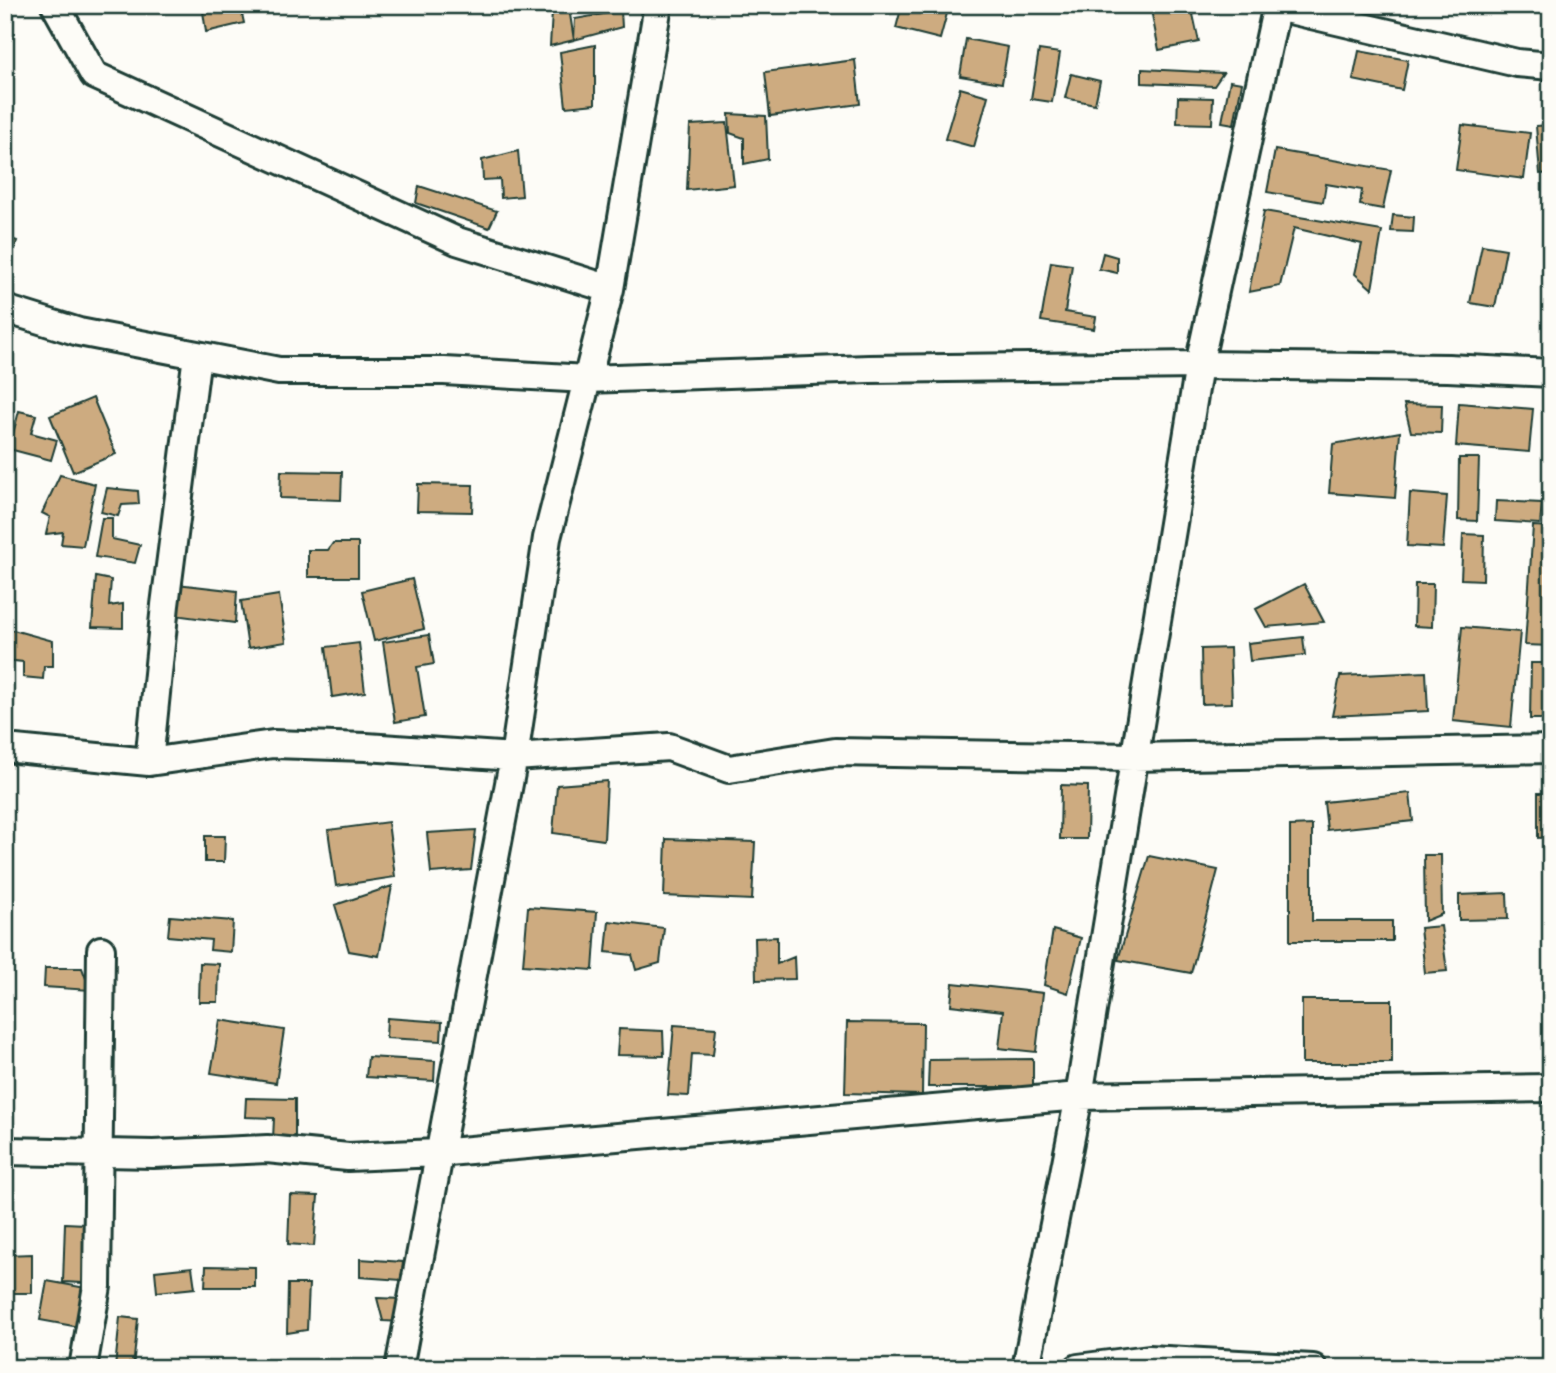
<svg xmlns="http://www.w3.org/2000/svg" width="1556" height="1373" viewBox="0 0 1556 1373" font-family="Kalam,sans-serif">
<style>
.building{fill:#cdab80;stroke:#1f3d34;stroke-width:2}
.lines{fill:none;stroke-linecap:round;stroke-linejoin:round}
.street-casing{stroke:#1f3d34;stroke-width:32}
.street{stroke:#fdfcf7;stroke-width:26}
</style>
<rect width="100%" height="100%" fill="#fdfcf7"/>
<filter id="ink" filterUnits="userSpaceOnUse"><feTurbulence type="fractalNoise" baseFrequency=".0143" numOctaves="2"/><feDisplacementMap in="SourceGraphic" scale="14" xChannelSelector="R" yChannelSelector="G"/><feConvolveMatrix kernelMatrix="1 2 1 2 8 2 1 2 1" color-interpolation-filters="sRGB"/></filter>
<g filter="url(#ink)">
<path class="building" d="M 202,5 L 240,5 L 244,23 L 206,32 Z
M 902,5 L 949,6 L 940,39 L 896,28 Z
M 1150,5 L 1191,5 L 1199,42 L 1159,50 Z
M 569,8 L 574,40 L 550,46 L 552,12 Z
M 621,11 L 622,27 L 574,40 L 575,19 Z
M 966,39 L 1008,47 L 1002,83 L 960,76 Z
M 595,45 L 595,104 L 566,107 L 560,52 Z
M 1039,50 L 1060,53 L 1052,102 L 1031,99 Z
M 1359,51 L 1408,60 L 1402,90 L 1353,80 Z
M 855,60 L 860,104 L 770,116 L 765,72 Z
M 1142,69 L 1223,73 L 1214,86 L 1142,83 Z
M 1071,74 L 1100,81 L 1095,104 L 1065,98 Z
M 1230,81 L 1242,83 L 1234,124 L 1222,122 Z
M 960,88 L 988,96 L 974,147 L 945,139 Z
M 1178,97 L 1213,98 L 1212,124 L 1177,123 Z
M 729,114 L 766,116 L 768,159 L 744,164 L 744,138 L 730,133 Z
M 727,123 L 734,185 L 687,190 L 690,125 Z
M 1462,125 L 1530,133 L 1524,179 L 1456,170 Z
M 1551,125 L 1551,173 L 1540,174 L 1536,126 Z
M 1275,150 L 1391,170 L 1383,209 L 1360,205 L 1362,190 L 1326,184 L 1323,202 L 1267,192 Z
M 518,151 L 522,196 L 501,198 L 500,179 L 483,180 L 482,160 Z
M 419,186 L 497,211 L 489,228 L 416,203 Z
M 1264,211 L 1382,231 L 1372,289 L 1355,274 L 1362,244 L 1294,228 L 1280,286 L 1249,292 Z
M 1393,215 L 1414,217 L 1413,232 L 1391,231 Z
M 5,237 L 17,241 L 5,277 Z
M 1482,245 L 1506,249 L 1495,307 L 1470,303 Z
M 1103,253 L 1117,257 L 1117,273 L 1099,269 Z
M 1051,262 L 1072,265 L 1065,312 L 1096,317 L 1094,329 L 1041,321 Z
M 93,398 L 116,454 L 73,472 L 50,416 Z
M 1459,403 L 1533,409 L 1529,452 L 1456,446 Z
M 1404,404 L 1442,405 L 1441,433 L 1411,432 Z
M 19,411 L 36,415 L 31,433 L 57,440 L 51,460 L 9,449 Z
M 1400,432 L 1395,498 L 1329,493 L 1333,444 Z
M 1459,458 L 1479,458 L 1477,521 L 1458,520 Z
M 281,471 L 342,472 L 341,500 L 280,498 Z
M 60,475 L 95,484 L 83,546 L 61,544 L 63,532 L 46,534 L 50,517 L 42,513 Z
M 418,484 L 473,485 L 472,512 L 417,511 Z
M 107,488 L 138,491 L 139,504 L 122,505 L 118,516 L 101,512 Z
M 1410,493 L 1447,496 L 1443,548 L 1407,546 Z
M 1496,501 L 1542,503 L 1540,524 L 1495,521 Z
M 102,518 L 112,518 L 112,539 L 140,545 L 135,563 L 95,557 Z
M 1533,526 L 1551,527 L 1551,646 L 1525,645 Z
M 1463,534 L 1484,535 L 1483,580 L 1461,579 Z
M 333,543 L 358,543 L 358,577 L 308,577 L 308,550 L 328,550 Z
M 5,571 L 9,591 L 5,611 Z
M 96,577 L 111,580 L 109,606 L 123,604 L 123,628 L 92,627 Z
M 412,579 L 424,629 L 374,641 L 362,591 Z
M 177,584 L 237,591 L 235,623 L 174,615 Z
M 1304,584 L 1324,622 L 1266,627 L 1256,609 Z
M 1415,584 L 1433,584 L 1432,627 L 1414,626 Z
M 279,595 L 286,642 L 248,648 L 241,601 Z
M 1462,627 L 1520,632 L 1511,727 L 1453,721 Z
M 13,630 L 53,641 L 53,666 L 44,666 L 43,679 L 23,677 L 23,662 L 5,660 L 5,634 Z
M 429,635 L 434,664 L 417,667 L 425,717 L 395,722 L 383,642 Z
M 1303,637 L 1305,655 L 1250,661 L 1248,643 Z
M 359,643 L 365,692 L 332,697 L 326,647 Z
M 1230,648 L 1232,703 L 1202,704 L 1201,649 Z
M 1531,663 L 1551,663 L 1551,719 L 1530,719 Z
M 1426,672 L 1428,711 L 1332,716 L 1340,676 Z
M 607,781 L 604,840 L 553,833 L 557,785 Z
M 1061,785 L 1088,786 L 1087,839 L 1060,839 Z
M 1410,793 L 1413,821 L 1327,830 L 1324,802 Z
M 1538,793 L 1551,793 L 1551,837 L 1538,838 Z
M 388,822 L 395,877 L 336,886 L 328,830 Z
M 1312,825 L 1312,921 L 1392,921 L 1392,941 L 1290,941 L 1290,826 Z
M 476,830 L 471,870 L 431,873 L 427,833 Z
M 205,836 L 225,836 L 224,862 L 205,862 Z
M 666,839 L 755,842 L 752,900 L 664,896 Z
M 1424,855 L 1441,855 L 1442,914 L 1425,921 Z
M 1149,856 L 1218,870 L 1191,973 L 1118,960 Z
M 392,886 L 379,956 L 349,951 L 335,905 Z
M 1507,893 L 1508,919 L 1459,920 L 1459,895 Z
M 528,907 L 597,912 L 593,970 L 523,965 Z
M 170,916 L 233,921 L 231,952 L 210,950 L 211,940 L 168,936 Z
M 609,921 L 664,928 L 660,963 L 636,970 L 632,955 L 606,952 Z
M 1441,926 L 1447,971 L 1425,973 L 1420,928 Z
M 1053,930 L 1081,938 L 1068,993 L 1044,985 Z
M 777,937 L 777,964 L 794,957 L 795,979 L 756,980 L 755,938 Z
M 200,963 L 219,964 L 218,1002 L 199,1002 Z
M 45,968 L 82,968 L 90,990 L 44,987 Z
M 953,983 L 1043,993 L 1036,1052 L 999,1048 L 1003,1011 L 951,1005 Z
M 1302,1000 L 1392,1000 L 1392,1063 L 1302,1063 Z
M 387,1018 L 442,1022 L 441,1041 L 386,1038 Z
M 220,1020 L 284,1030 L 276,1083 L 211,1073 Z
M 847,1022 L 923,1023 L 922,1095 L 845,1093 Z
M 674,1025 L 716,1028 L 713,1055 L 692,1054 L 689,1096 L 668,1095 Z
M 619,1029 L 663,1031 L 664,1056 L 617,1055 Z
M 368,1057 L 435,1061 L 434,1081 L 366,1077 Z
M 1033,1059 L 1033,1087 L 928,1087 L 929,1060 Z
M 246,1098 L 295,1099 L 295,1139 L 273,1139 L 274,1118 L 245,1117 Z
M 290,1195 L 318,1196 L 314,1246 L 288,1244 Z
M 65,1223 L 85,1224 L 83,1283 L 63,1282 Z
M 32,1254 L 32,1293 L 5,1293 L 5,1255 Z
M 360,1259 L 403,1262 L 401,1280 L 360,1277 Z
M 206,1266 L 255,1267 L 255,1287 L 205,1287 Z
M 192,1267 L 195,1288 L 157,1292 L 155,1271 Z
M 47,1281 L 86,1288 L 79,1327 L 40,1320 Z
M 288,1284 L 309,1284 L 307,1330 L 287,1333 Z
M 377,1298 L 403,1299 L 402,1322 L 383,1321 Z
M 120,1317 L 138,1319 L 133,1368 L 115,1368 Z"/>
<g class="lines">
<defs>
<path id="street" d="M 55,5 L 94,75 L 457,241 L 610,289
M 1277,7 L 1517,63 L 1551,66
M 5,309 L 79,332 L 279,371 L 444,371 L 587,379 L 869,369 L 1199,365 L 1448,368 L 1551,373
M 5,748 L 149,762 L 273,744 L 366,747 L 514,757 L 669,747 L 729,769 L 835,752 L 1133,757 L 1551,749
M 149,762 L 165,605 L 197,355
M 5,1151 L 153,1154 L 267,1149 L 348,1157 L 437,1153 L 1079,1096 L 1551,1088
M 83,1368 L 97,1286 L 101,950
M 399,1368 L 514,757 L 547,538 L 610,289 L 658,5
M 1026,1368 L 1079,1096 L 1199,365 L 1277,5
M 1078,1368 L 1149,1359 L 1313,1368"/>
</defs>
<use href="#street" class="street-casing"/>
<use href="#street" class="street"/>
</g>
</g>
<rect width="1556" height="1373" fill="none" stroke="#fdfcf7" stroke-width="28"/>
<rect x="14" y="14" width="1528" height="1345" fill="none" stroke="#1f3d34" stroke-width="2.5" filter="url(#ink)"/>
</svg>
